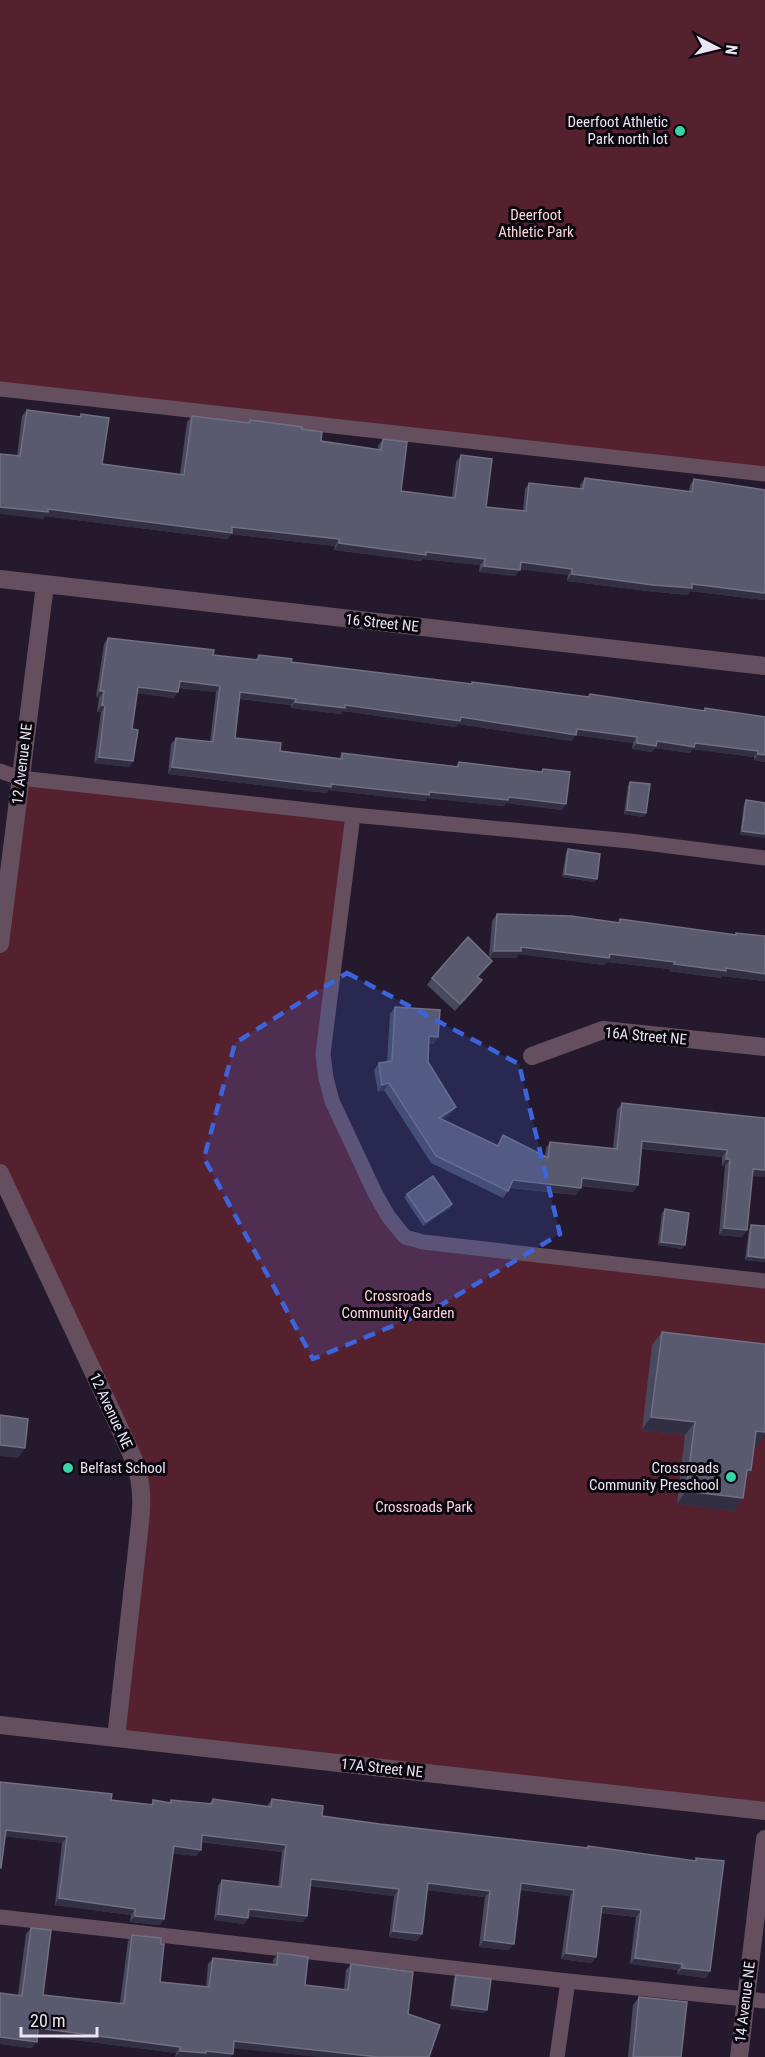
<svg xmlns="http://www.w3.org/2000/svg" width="765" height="2057" viewBox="0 0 765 2057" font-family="'Roboto Condensed',sans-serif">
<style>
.green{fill:#56212f}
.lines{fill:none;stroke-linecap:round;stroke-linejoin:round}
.lane{stroke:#654f5f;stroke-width:15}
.street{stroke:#654f5f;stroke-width:18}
.wall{fill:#47495f}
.shaded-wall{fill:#322f44}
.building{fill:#59596f;stroke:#706f83;stroke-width:1.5}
.marked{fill:#3c64dc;fill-opacity:0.2;stroke:#3c64dc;stroke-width:4.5;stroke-dasharray:12 8;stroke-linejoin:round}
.poi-dot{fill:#37d4a6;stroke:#0b070f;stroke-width:2}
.labels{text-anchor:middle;stroke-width:6;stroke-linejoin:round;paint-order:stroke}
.poi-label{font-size:15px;fill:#ebe4f2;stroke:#0b070f;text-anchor:end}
.park-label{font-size:15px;fill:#fcd4dc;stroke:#0b070f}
.street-label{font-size:15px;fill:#ebe4f2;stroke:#0b070f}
</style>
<rect width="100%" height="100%" fill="#251a2d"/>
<path class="green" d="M 0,0 L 765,0 L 765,474 L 0,389 Z
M 20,778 L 353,815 L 326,1078 L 405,1237 L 765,1281 L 765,1811 L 116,1738 L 140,1483 L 0,1173 L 0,944 Z"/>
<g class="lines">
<path class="lane" d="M 0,389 L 765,474
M 0,771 L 20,778 L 353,815 L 630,841 L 765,858
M 353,815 L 323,1054 L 326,1078 L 332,1101 L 375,1193 L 388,1216 L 405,1237 L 423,1242 L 765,1281
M 0,1917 L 568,1981 L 765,2001
M 557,2057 L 568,1981"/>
<path class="street" d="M 0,579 L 765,666
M 0,944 L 45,585
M 532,1056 L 603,1030 L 765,1047
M 0,1173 L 119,1427 C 127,1445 138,1465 140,1484 C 143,1503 140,1522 138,1541 L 116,1738
M 0,1725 L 765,1811
M 739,2057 L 765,1839"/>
</g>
<path class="wall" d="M 27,410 L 79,417 L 81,414 L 102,464 L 180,474 L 187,422 L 192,416 L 248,423 L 250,420 L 302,429 L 321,441 L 378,449 L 378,446 L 383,439 L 401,491 L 452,498 L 456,462 L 461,455 L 486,507 L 523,511 L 525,489 L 529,483 L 580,489 L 580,485 L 585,478 L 689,491 L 690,485 L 694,479 L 765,490 L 765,600 L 690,591 L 687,595 L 648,591 L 567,581 L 568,575 L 520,569 L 515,576 L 479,572 L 480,565 L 423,559 L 421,561 L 334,550 L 335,546 L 231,534 L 227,539 L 45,516 L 43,519 L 17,456 L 22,416 Z
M 108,638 L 213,655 L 255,660 L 259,655 L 291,662 L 471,684 L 472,682 L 587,697 L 590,694 L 703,711 L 705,708 L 765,717 L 765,762 L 754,760 L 754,757 L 692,749 L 690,753 L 655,748 L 652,752 L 632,749 L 633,743 L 575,735 L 572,741 L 458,724 L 456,727 L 343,711 L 341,714 L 291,708 L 291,705 L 240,699 L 235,738 L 280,751 L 339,759 L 342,753 L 456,766 L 459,762 L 541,772 L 543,769 L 562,810 L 506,803 L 504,806 L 427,798 L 425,801 L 328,790 L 327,793 L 168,774 L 171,744 L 176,738 L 210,742 L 216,692 L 179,688 L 174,698 L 137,693 L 132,729 L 133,761 L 129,767 L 94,763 L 101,712 L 97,712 L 99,698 L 96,697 L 104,644 Z
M 630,782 L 644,817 L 624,814 L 628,786 Z
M 746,800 L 765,803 L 740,835 L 744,804 Z
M 568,849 L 597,879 L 594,882 L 562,877 L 566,853 Z
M 497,914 L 618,922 L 620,919 L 735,935 L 736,933 L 765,936 L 765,981 L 722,976 L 721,978 L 669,971 L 670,969 L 607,962 L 604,965 L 519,954 L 516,958 L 489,958 L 492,961 L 478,977 L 477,987 L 455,1011 L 427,985 L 432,978 L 489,958 L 492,921 Z
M 395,1007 L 434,1044 L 429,1043 L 428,1062 L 451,1114 L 442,1120 L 497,1145 L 503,1135 L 545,1156 L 546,1148 L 550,1142 L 613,1148 L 617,1110 L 622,1103 L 765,1118 L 752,1176 L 747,1230 L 742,1237 L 719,1235 L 725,1166 L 722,1166 L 722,1157 L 642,1149 L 638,1185 L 633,1192 L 581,1186 L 576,1195 L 510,1188 L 503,1198 L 431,1163 L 384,1090 L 378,1092 L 374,1070 L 379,1063 L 387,1062 L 390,1014 Z
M 407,1194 L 452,1204 L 450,1208 L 423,1226 L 404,1197 Z
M 665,1209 L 685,1245 L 682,1249 L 658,1245 L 662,1213 Z
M 751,1225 L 765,1262 L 745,1260 L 749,1229 Z
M 662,1332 L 758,1445 L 754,1445 L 751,1470 L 746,1478 L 743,1498 L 734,1511 L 677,1504 L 685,1435 L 642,1430 L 652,1345 Z
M 0,1782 L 111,1800 L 151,1804 L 153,1800 L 169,1803 L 171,1800 L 209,1804 L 213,1799 L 267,1806 L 272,1799 L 322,1816 L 380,1824 L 587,1848 L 588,1846 L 694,1861 L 696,1858 L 710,1971 L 706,1978 L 677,1974 L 678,1970 L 630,1964 L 636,1917 L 601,1913 L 596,1957 L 591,1963 L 561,1959 L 570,1896 L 520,1890 L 509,1950 L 479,1947 L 485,1897 L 427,1890 L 422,1934 L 417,1941 L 389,1937 L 394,1896 L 311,1886 L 307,1916 L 303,1922 L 248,1916 L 248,1918 L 244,1924 L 214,1920 L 218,1886 L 222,1880 L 278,1887 L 282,1852 L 201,1842 L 201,1850 L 196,1856 L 173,1853 L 160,1925 L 130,1922 L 131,1915 L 55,1905 L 62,1843 L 5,1836 L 0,1869 Z
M 31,1928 L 43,1995 L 120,2003 L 128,1941 L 132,1935 L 161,1944 L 160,1982 L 206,1987 L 208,1964 L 213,1958 L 273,1964 L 273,1960 L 278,1953 L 305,1985 L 344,1990 L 346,1970 L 351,1964 L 413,1972 L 233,2048 L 233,2054 L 230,2057 L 175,2057 L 176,2053 L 37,2035 L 32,2048 L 0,2044 L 0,1993 L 18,1995 L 26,1934 Z
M 456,1975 L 487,2010 L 484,2013 L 450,2009 L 454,1978 Z
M 639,1997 L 681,2057 L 628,2057 L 633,2005 Z"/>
<path class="shaded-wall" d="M 0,507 L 48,509 L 232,527 L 339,539 L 335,546 L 231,534 L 227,539 L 45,516 L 43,519 L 0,514 Z
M 339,543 L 485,559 L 480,565 L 423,559 L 421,561 L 334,550 Z
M 521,562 L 572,569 L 568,575 L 516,569 Z
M 484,566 L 520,570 L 515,576 L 479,572 Z
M 572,574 L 692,584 L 765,593 L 765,600 L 690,591 L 687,595 L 648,591 L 567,581 Z
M 180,681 L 220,686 L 216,692 L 175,687 Z
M 138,687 L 178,692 L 174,698 L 134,693 Z
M 100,691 L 104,691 L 99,698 L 96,697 Z
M 240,692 L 296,699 L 291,705 L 236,698 Z
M 295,702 L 345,705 L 577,729 L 637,737 L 633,743 L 575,735 L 572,741 L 458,724 L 456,727 L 343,711 L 341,714 L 291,708 Z
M 102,705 L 105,706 L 101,712 L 97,712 Z
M 657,741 L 695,743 L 758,751 L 754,757 L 692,749 L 690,753 L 655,748 L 652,752 L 632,749 L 637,743 Z
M 758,754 L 765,755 L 765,762 L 754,760 Z
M 99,757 L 133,761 L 129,767 L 94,763 Z
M 172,767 L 331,784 L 430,792 L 509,797 L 566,804 L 562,810 L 506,803 L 504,806 L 427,798 L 425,801 L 328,790 L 327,793 L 168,774 Z
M 627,810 L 646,813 L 644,817 L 624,814 Z
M 742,831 L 765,834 L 765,838 L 740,835 Z
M 565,874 L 597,879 L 594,882 L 562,877 Z
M 521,947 L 610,954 L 675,962 L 670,969 L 607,962 L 604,965 L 519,954 L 516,958 L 489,958 L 494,951 Z
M 492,961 L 487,968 L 472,984 L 477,977 Z
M 674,964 L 726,968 L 765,974 L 765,981 L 722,976 L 721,978 L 669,971 Z
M 482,980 L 477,987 L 455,1011 L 460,1004 Z
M 429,1036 L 438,1037 L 434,1044 L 424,1043 Z
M 389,1083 L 384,1090 L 378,1092 L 382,1085 Z
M 456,1107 L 451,1114 L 434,1125 L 439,1118 Z
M 642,1141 L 727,1150 L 722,1157 L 638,1148 Z
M 726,1159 L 730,1159 L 725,1166 L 722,1166 Z
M 753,1169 L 765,1170 L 765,1177 L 748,1176 Z
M 582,1178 L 638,1185 L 633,1192 L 577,1185 Z
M 513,1180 L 581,1188 L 576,1195 L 508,1187 Z
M 452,1204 L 450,1208 L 423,1226 L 426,1222 Z
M 724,1228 L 747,1230 L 742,1237 L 719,1235 Z
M 661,1242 L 685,1245 L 682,1249 L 658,1245 Z
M 748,1256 L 765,1258 L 765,1262 L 745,1260 Z
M 651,1417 L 695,1422 L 685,1435 L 642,1430 Z
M 756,1431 L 765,1432 L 765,1435 L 758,1445 L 747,1444 Z
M 0,1445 L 25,1448 L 18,1458 L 0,1456 Z
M 747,1470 L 751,1470 L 742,1483 Z
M 686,1491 L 743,1498 L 734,1511 L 677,1504 Z
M 6,1830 L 67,1837 L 62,1843 L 2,1836 Z
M 202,1835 L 286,1845 L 282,1852 L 198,1841 Z
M 174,1846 L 201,1850 L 196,1856 L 169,1853 Z
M 311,1879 L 399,1889 L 394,1896 L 307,1885 Z
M 428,1883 L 490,1891 L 485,1897 L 424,1890 Z
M 521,1883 L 574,1890 L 570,1896 L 517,1889 Z
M 59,1898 L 135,1909 L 131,1915 L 55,1905 Z
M 602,1906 L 641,1910 L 636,1917 L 598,1912 Z
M 249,1909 L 307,1916 L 303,1922 L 245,1915 Z
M 218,1914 L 248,1918 L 244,1924 L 214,1920 Z
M 135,1916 L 164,1919 L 160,1925 L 130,1922 Z
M 393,1931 L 422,1934 L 417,1941 L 389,1937 Z
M 484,1940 L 514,1944 L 509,1950 L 479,1947 Z
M 566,1953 L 596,1957 L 591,1963 L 561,1959 Z
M 635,1958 L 682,1964 L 678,1970 L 630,1964 Z
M 682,1968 L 710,1971 L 706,1978 L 677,1974 Z
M 452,2005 L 487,2010 L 484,2013 L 450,2009 Z
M 38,2028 L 180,2047 L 176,2053 L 34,2035 Z
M 0,2037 L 37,2042 L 32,2048 L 0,2044 Z
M 234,2041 L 376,2056 L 378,2057 L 318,2057 L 229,2048 Z
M 180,2051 L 206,2051 L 233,2054 L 230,2057 L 175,2057 Z"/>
<path class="building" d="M 27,410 L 81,417 L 81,414 L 109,418 L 102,464 L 184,475 L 192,416 L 249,423 L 250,420 L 302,427 L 302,429 L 322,432 L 321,441 L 381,450 L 383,439 L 407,442 L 401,491 L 455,498 L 461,455 L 492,459 L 486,507 L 526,511 L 529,483 L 583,489 L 585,478 L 692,492 L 694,479 L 765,490 L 765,593 L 692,584 L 692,588 L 653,585 L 572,574 L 572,569 L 521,562 L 520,570 L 484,566 L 485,559 L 426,552 L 426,555 L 339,543 L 339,539 L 232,527 L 232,533 L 48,509 L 48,512 L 0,507 L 0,454 L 20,456 Z
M 108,638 L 214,650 L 213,655 L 258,660 L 259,655 L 292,659 L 291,662 L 472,684 L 472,682 L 589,697 L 590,694 L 705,711 L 705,708 L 765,717 L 765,755 L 758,754 L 758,751 L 695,743 L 694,747 L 657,741 L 656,746 L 637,743 L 637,737 L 577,729 L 576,735 L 461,717 L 460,721 L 345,705 L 345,708 L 295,702 L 296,699 L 240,692 L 235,738 L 281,743 L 280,751 L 342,759 L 342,753 L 458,767 L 459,762 L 542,772 L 543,769 L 570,772 L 566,804 L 509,797 L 508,800 L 430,792 L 429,795 L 331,784 L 331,787 L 172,767 L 176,738 L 213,742 L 220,686 L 180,681 L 178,692 L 138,687 L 132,729 L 138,730 L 133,761 L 99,757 L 105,706 L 102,705 L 104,691 L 100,691 Z
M 630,782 L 650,784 L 646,813 L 627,810 Z
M 746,800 L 765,803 L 765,834 L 742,831 Z
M 568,849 L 600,854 L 597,879 L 565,874 Z
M 497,914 L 571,916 L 620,923 L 620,919 L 736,935 L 736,933 L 765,936 L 765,974 L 726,968 L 726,971 L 674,964 L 675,962 L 610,954 L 609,958 L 521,947 L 521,951 L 494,951 Z
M 468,937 L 492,961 L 477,977 L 482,980 L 460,1004 L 432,978 Z
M 395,1007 L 440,1010 L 438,1037 L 429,1036 L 428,1062 L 456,1107 L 439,1118 L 498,1146 L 503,1135 L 548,1158 L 550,1142 L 617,1149 L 622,1103 L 765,1118 L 765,1170 L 753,1169 L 747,1230 L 724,1228 L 730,1159 L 726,1159 L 727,1150 L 642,1141 L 638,1185 L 582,1178 L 581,1188 L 513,1180 L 508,1191 L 436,1156 L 389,1083 L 382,1085 L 379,1063 L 392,1061 Z
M 433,1176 L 452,1204 L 426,1222 L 407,1194 Z
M 665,1209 L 689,1213 L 685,1245 L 661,1242 Z
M 751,1225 L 765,1226 L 765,1258 L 748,1256 Z
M 662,1332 L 765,1344 L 765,1432 L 756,1431 L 751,1470 L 747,1470 L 743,1498 L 686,1491 L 695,1422 L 651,1417 Z
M 0,1415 L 28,1419 L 25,1448 L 0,1445 Z
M 0,1782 L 112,1794 L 111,1800 L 153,1805 L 153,1800 L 171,1803 L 171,1800 L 212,1804 L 213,1799 L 271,1807 L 272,1799 L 323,1806 L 322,1816 L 380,1824 L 588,1848 L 588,1846 L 696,1861 L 696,1858 L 724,1861 L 710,1971 L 682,1968 L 682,1964 L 635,1958 L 641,1910 L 602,1906 L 596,1957 L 566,1953 L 574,1890 L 521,1883 L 514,1944 L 484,1940 L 490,1891 L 428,1883 L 422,1934 L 393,1931 L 399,1889 L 311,1879 L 307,1916 L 249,1909 L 248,1918 L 218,1914 L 222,1880 L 281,1887 L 286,1845 L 202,1835 L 201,1850 L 174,1846 L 164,1919 L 135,1916 L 135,1909 L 59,1898 L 67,1837 L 6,1830 L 1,1868 L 0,1868 Z
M 31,1928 L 51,1930 L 43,1995 L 124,2004 L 132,1935 L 161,1938 L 161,1944 L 164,1944 L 160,1982 L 209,1987 L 213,1958 L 277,1965 L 278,1953 L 308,1957 L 305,1985 L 348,1990 L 351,1964 L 413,1972 L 408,2014 L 440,2025 L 429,2057 L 378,2057 L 234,2041 L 233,2054 L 206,2051 L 206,2053 L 180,2051 L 180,2047 L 38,2028 L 37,2042 L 0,2037 L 0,1993 L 22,1996 Z
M 456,1975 L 491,1979 L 487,2010 L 452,2005 Z
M 639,1997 L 687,2002 L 681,2057 L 633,2057 Z"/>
<path class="marked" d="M 347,973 L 519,1064 L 560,1234 L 436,1308 L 313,1359 L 204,1158 L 235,1043 Z"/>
<g class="poi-dot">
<circle cx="680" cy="131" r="6"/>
<circle cx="68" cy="1468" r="6"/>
<circle cx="731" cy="1477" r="6"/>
</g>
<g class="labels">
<g class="poi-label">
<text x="668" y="127">Deerfoot Athletic<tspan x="668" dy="17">Park north lot</tspan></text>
<text x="80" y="1473" text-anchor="start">Belfast School</text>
<text x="719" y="1473">Crossroads<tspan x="719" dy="17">Community Preschool</tspan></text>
</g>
<g class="park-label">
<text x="536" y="220">Deerfoot<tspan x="536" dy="17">Athletic Park</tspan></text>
<text x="398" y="1301">Crossroads<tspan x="398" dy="17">Community Garden</tspan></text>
<text x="424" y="1512">Crossroads Park</text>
</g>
<g class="street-label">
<text transform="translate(382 623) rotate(6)" y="5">16 Street NE</text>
<text transform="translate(22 764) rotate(-83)" y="5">12 Avenue NE</text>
<text transform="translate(646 1036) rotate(5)" y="5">16A Street NE</text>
<text transform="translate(111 1411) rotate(65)" y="5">12 Avenue NE</text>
<text transform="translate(382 1768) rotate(6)" y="5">17A Street NE</text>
<text transform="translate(745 2002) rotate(-83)" y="5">14 Avenue NE</text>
</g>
</g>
<g transform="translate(717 48) rotate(97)" stroke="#0b070f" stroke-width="4.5" paint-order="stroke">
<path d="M0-4.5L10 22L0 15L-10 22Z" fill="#ebe4f2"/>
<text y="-9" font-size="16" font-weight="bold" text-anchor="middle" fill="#ebe4f2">N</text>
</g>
<path d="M21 2027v9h76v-9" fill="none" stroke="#ebe4f2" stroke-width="3"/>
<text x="30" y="2027" font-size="18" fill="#ebe4f2" stroke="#0b070f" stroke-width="4.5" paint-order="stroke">20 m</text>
</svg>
